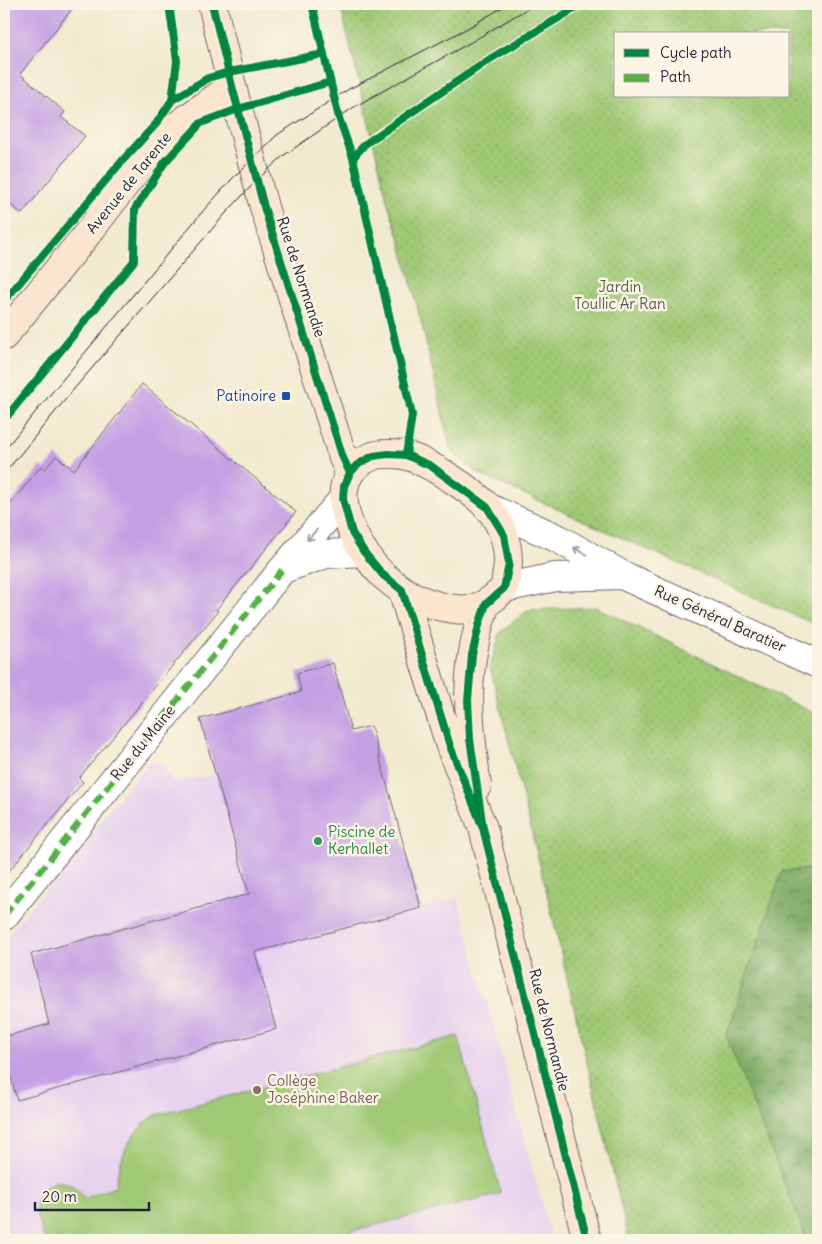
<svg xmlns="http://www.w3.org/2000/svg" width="822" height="1244" viewBox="0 0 822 1244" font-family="Delius,sans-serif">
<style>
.built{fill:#e7d2ef}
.green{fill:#9fc975;stroke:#607658}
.forest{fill:url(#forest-crowns);stroke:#506850}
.park{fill:url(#park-dots);stroke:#607658;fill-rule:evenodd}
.building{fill:#c59fe4}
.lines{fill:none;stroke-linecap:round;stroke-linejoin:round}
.street-casing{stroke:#6a686e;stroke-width:30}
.secondary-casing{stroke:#6a686e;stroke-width:30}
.street{stroke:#fff;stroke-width:28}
.secondary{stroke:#fce5cf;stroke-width:28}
.tram{stroke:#22223b;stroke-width:1}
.quiet{stroke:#55b146;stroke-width:6;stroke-dasharray:12 6;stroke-linecap:butt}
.cycleway-casing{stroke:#fcf5e5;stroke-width:11}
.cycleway{stroke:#00873e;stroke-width:8}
.oneway{stroke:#9c9ca7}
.transit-dot{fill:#1a4fb4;stroke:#fcf5e5;stroke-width:2}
.leisure-dot{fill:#2e9e5b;stroke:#fcf5e5;stroke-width:2}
.education-dot{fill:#8d6e63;stroke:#fcf5e5;stroke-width:2}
.labels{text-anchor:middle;stroke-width:5;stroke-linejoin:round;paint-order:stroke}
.street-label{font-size:15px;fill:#22223b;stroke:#fcf5e5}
.park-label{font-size:15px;fill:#4e5c4f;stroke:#fcf5e5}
.transit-label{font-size:15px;fill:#164399;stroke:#fcf5e5;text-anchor:end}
.leisure-label{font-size:15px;fill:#27864d;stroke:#fcf5e5;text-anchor:start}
.education-label{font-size:15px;fill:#785e54;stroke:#fcf5e5;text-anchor:start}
</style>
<defs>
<pattern id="forest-crowns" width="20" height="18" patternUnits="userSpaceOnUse" patternTransform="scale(1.25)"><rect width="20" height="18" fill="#7fad66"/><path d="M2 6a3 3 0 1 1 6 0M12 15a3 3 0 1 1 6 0" fill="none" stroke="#688c55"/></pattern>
<pattern id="park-dots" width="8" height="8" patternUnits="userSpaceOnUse" patternTransform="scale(1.25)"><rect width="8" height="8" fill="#9fc975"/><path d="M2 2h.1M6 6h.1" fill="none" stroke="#89ac66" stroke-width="1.8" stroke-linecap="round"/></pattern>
</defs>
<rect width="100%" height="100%" fill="#fcf5e5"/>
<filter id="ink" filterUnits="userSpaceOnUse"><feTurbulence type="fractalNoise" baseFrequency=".02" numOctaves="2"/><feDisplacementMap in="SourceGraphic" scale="10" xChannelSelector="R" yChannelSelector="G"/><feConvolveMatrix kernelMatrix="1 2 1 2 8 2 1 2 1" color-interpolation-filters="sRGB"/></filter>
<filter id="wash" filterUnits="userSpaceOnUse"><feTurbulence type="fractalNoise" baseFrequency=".0096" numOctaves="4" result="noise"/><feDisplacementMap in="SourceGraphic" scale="20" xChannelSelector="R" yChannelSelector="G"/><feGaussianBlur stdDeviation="1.12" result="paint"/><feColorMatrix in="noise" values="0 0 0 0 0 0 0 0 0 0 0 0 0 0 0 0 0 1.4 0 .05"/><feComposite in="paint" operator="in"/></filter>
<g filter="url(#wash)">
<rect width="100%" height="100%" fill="#f1eace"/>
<path class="built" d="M 160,761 L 172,781 L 196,778 L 215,774 L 259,928 L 309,938 L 458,898 L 552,1240 L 4,1240 L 4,940 L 148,763 Z"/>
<path class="green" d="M 458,1036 L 501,1194 L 315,1240 L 45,1240 C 42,1231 37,1219 36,1209 C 36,1190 52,1175 71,1185 C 76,1188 81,1194 85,1198 L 115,1187 C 121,1156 128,1133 156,1115 Z"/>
<path class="forest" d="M 818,868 L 818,1240 L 807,1240 L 726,1036 L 782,871 Z"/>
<path class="park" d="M 340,4 L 818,4 L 818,626 L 477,473 L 456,456 L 450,447 L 422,325 L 400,240 L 389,207 ZM 616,34 L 788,34 L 788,96 L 616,96 Z
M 596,607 L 818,715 L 818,868 L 782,871 L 726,1036 L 807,1240 L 629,1240 L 545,885 L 490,667 L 500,633 L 528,610 Z"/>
<g id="blocks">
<path class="building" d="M 4,4 L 76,4 L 20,74 L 65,112 L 61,117 L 85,136 L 22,214 L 4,199 Z
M 142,384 L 296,512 L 216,610 L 218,611 L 79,778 L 83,782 L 4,877 L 4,512 L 41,466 L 45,469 L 56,456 L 74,470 Z
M 333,663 L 351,731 L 371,726 L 421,908 L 255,952 L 276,1029 L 17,1100 L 4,1051 L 4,1037 L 49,1024 L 31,954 L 249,894 L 200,719 L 301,692 L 297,673 Z"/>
</g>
</g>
<g filter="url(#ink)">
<use href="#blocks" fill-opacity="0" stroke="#6a686e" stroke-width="1"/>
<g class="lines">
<defs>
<path id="street" d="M 487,507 L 557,538 L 622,575 L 818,664
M 283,569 L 326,554 L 364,552
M 504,588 L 555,577 L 622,575
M 4,916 L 282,570 L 343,499"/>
<path id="secondary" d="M 212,4 L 232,86 L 264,207 L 343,458 L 350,473
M 4,336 L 92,228 L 154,147 L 178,125 L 232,86
M 388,454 C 394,454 401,454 407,456 C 429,462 471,490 487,506 C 504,525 512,553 506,577 C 506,580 506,585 504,588 C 503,591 498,593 496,596 C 483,607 471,611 455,609 C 428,606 404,594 384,576 C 354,548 316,477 373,456 C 377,454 383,454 388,454 Z
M 402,590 L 450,746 L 483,828 L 587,1240
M 477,786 C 468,720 462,669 486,604"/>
</defs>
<use href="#street" class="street-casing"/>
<use href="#secondary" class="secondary-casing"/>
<use href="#street" class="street"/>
<use href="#secondary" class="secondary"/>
<path class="tram" d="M 4,450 L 203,211 L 232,179 L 277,135 L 349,89 L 466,29 L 508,4
M 4,474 L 74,389 L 226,213 L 258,179 L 283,156 L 354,107 L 473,41 L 535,4"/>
<path class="quiet" d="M 4,916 L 282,570"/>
<defs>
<path id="cycleway" d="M 169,4 L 177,61 L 172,100
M 212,4 L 232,86 L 264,207 L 343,458 L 350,473
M 312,4 L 339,118 L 353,158 L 412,415 L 406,455
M 353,158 L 365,144 L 490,59 L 582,4
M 4,301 L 123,160 L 156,124 L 172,100 L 208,78 L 229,72 L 324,54
M 4,420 L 134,261 L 135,209 L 165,162 L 201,123 L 238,109 L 330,82
M 483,828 L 470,739 L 468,700 L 472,655 L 479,625 L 486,604 L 504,588 L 509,564 L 504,535 L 487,507 L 431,466 L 406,455 L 388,454 L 373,456 L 357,465 L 350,473 L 344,486 L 343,499 L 352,533 L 364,552 L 383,575 L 402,590 L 450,746 L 483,828 L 587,1240"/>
</defs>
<use href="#cycleway" class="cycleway-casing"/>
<use href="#cycleway" class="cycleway"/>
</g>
<defs><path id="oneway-shaft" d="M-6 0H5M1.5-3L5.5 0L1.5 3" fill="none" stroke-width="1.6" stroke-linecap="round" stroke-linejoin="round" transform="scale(1.25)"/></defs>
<g class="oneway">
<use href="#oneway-shaft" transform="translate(312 535) rotate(132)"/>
<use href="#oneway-shaft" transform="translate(580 551) rotate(-151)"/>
</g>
</g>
<rect class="transit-dot" x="281" y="391" width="10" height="10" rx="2.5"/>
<circle class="leisure-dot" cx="318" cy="841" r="5"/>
<circle class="education-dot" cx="257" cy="1090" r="5"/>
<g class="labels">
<g class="street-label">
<text transform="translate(129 183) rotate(-51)" y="5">Avenue de Tarente</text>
<text transform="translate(301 277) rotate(72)" y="5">Rue de Normandie</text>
<text transform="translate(720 619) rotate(24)" y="5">Rue Général Baratier</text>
<text transform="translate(143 743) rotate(-51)" y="5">Rue du Maine</text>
<text transform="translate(549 1030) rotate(76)" y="5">Rue de Normandie</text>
</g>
<g class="park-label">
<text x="620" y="292">Jardin<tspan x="620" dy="17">Toullic Ar Ran</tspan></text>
</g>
<g class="transit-label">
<text x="276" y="401">Patinoire</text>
</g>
<g class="leisure-label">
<text x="328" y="837">Piscine de<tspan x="328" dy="17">Kerhallet</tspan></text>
</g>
<g class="education-label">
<text x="267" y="1086">Collège<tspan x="267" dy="17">Joséphine Baker</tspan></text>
</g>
</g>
<rect width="822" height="1244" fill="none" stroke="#fcf5e5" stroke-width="20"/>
<rect x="614" y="32" width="175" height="65" fill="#fcf5e5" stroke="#a5a1a1"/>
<rect x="624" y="49" width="25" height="8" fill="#00873e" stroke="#a5a1a1"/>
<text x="660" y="58" font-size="15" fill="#22223b">Cycle path</text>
<rect x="624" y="74" width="25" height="8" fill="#55b146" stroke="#a5a1a1"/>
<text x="660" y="82" font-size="15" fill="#22223b">Path</text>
<path d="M35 1202v8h114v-8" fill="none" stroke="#22223b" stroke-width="2.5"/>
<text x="42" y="1202" font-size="15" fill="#22223b" stroke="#fcf5e5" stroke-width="4" paint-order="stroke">20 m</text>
</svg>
